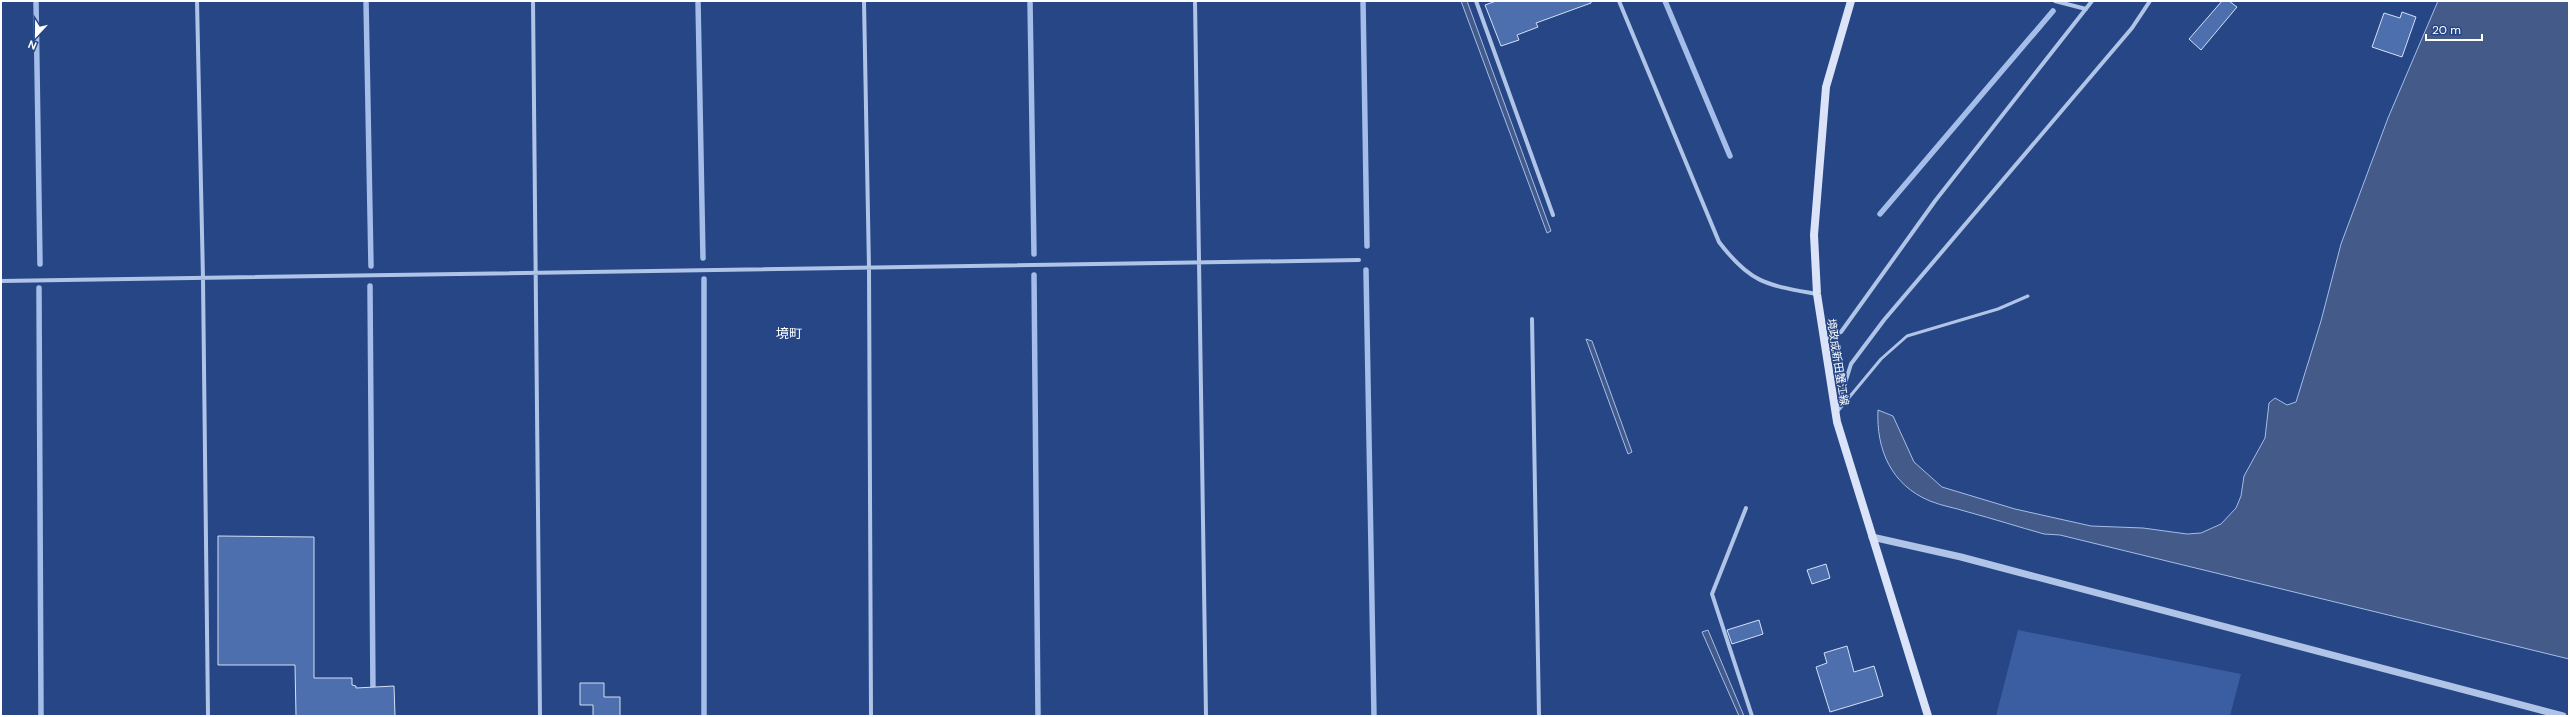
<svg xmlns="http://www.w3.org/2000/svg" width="2570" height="717" viewBox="0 0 2570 717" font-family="'DM Sans','Noto Sans JP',sans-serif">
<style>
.green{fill:#3a5ea1}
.water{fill:#445b89;stroke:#a4bde9}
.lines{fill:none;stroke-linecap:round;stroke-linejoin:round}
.stream{stroke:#a4bde9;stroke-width:5.5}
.building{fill:#4e6fad;stroke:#d3e0f6}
.service{stroke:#b0c4e8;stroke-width:3}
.minor{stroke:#b0c4e8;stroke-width:4}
.tertiary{stroke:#b0c4e8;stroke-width:7}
.secondary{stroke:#dae3f7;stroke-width:8}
.labels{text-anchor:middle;stroke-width:3;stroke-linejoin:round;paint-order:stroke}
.street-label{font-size:11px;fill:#fff;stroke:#264685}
.quarter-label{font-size:13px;fill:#fff;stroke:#264685}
</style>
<rect width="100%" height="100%" fill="#264685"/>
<path class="green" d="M 2018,630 L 2241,674 L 2230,716 L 1996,716 Z"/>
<path class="water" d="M 1461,1 L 1467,1 L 1551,231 L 1547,233 Z
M 2438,1 L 2569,1 L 2569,659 L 2060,535 L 2044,534 C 2019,527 1994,519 1968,512 C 1956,508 1942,506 1930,501 C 1891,485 1876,449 1878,410 L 1893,416 L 1914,462 L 1942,487 L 2015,509 L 2091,526 L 2143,528 L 2187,534 L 2201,533 L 2221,524 L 2236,508 L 2241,496 L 2244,476 L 2265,438 L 2269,403 L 2275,398 L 2287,405 L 2296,402 L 2321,321 L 2341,244 L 2388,118 Z
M 1586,339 L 1592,341 L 1632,452 L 1628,454 Z
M 1708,630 L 1744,716 L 1739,716 L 1702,632 Z"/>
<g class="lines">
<path class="stream" d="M 36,1 L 40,264
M 366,1 L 371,266
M 698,1 L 703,258
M 1030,1 L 1034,254
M 1363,1 L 1367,246
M 1665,1 L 1730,156
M 1880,214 L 2053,11
M 1366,270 L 1374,716
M 1034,275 L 1038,716
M 704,279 L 704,716
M 370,286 L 373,694
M 39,288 L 41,716"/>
</g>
<path class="building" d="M 1496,1 L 1591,1 L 1591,3 L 1536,23 L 1538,27 L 1517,35 L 1519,40 L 1501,46 L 1485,5 Z
M 2222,1 L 2229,1 L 2237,7 L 2201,50 L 2189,39 Z
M 2402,12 L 2416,17 L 2402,57 L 2372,47 L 2384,13 L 2400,18 Z
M 218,536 L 314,537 L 314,678 L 352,678 L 352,685 L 356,686 L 356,688 L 394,686 L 395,716 L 296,716 L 295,665 L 218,665 Z
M 1826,564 L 1830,578 L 1812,584 L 1807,570 Z
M 1759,620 L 1763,634 L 1732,644 L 1727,630 Z
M 1847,646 L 1854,672 L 1874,666 L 1883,696 L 1830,712 L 1816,667 L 1827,663 L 1824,653 Z
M 580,683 L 604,683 L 604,697 L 620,697 L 620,716 L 593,716 L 593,705 L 580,705 Z"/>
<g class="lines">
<path class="service" d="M 1837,412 L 1881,359 L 1907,336 L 1998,309 L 2028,296"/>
<path class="minor" d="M 197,1 L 203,279 L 208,716
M 533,1 L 540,716
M 864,1 L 869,268 L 871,716
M 1195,1 L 1206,716
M 1476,1 L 1553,215
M 1619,1 L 1719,242 C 1751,284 1767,285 1817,294
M 2055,1 L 2086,9
M 1,281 L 1359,260
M 1532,319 L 1539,716
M 1823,341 L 1841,332 L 1935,201 L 2092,1
M 1837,409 L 1851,364 L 1884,320 L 2132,28 L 2150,1
M 1746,508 L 1712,594 L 1752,716"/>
<path class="tertiary" d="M 1872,537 L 1961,557 L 2563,716"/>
<path class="secondary" d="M 1851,1 L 1826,87 L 1814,235 L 1817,294 L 1837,422 L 1928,716"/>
</g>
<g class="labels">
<g class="street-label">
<text transform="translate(1838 362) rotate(81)" y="4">境政成新田蟹江線</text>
</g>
<g class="quarter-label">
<text x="789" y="338">境町</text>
</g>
</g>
<rect width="2570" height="717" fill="none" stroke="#ffffff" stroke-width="4"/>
<g transform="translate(36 36) rotate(202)" stroke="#264685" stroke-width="3" paint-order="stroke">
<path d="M0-3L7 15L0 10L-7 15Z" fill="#ffffff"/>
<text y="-6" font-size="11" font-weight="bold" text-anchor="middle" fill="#ffffff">N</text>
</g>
<path d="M2426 34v6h56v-6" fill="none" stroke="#ffffff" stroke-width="2"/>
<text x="2432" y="34" font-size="12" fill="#ffffff" stroke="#264685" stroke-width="3" paint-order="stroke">20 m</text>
</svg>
